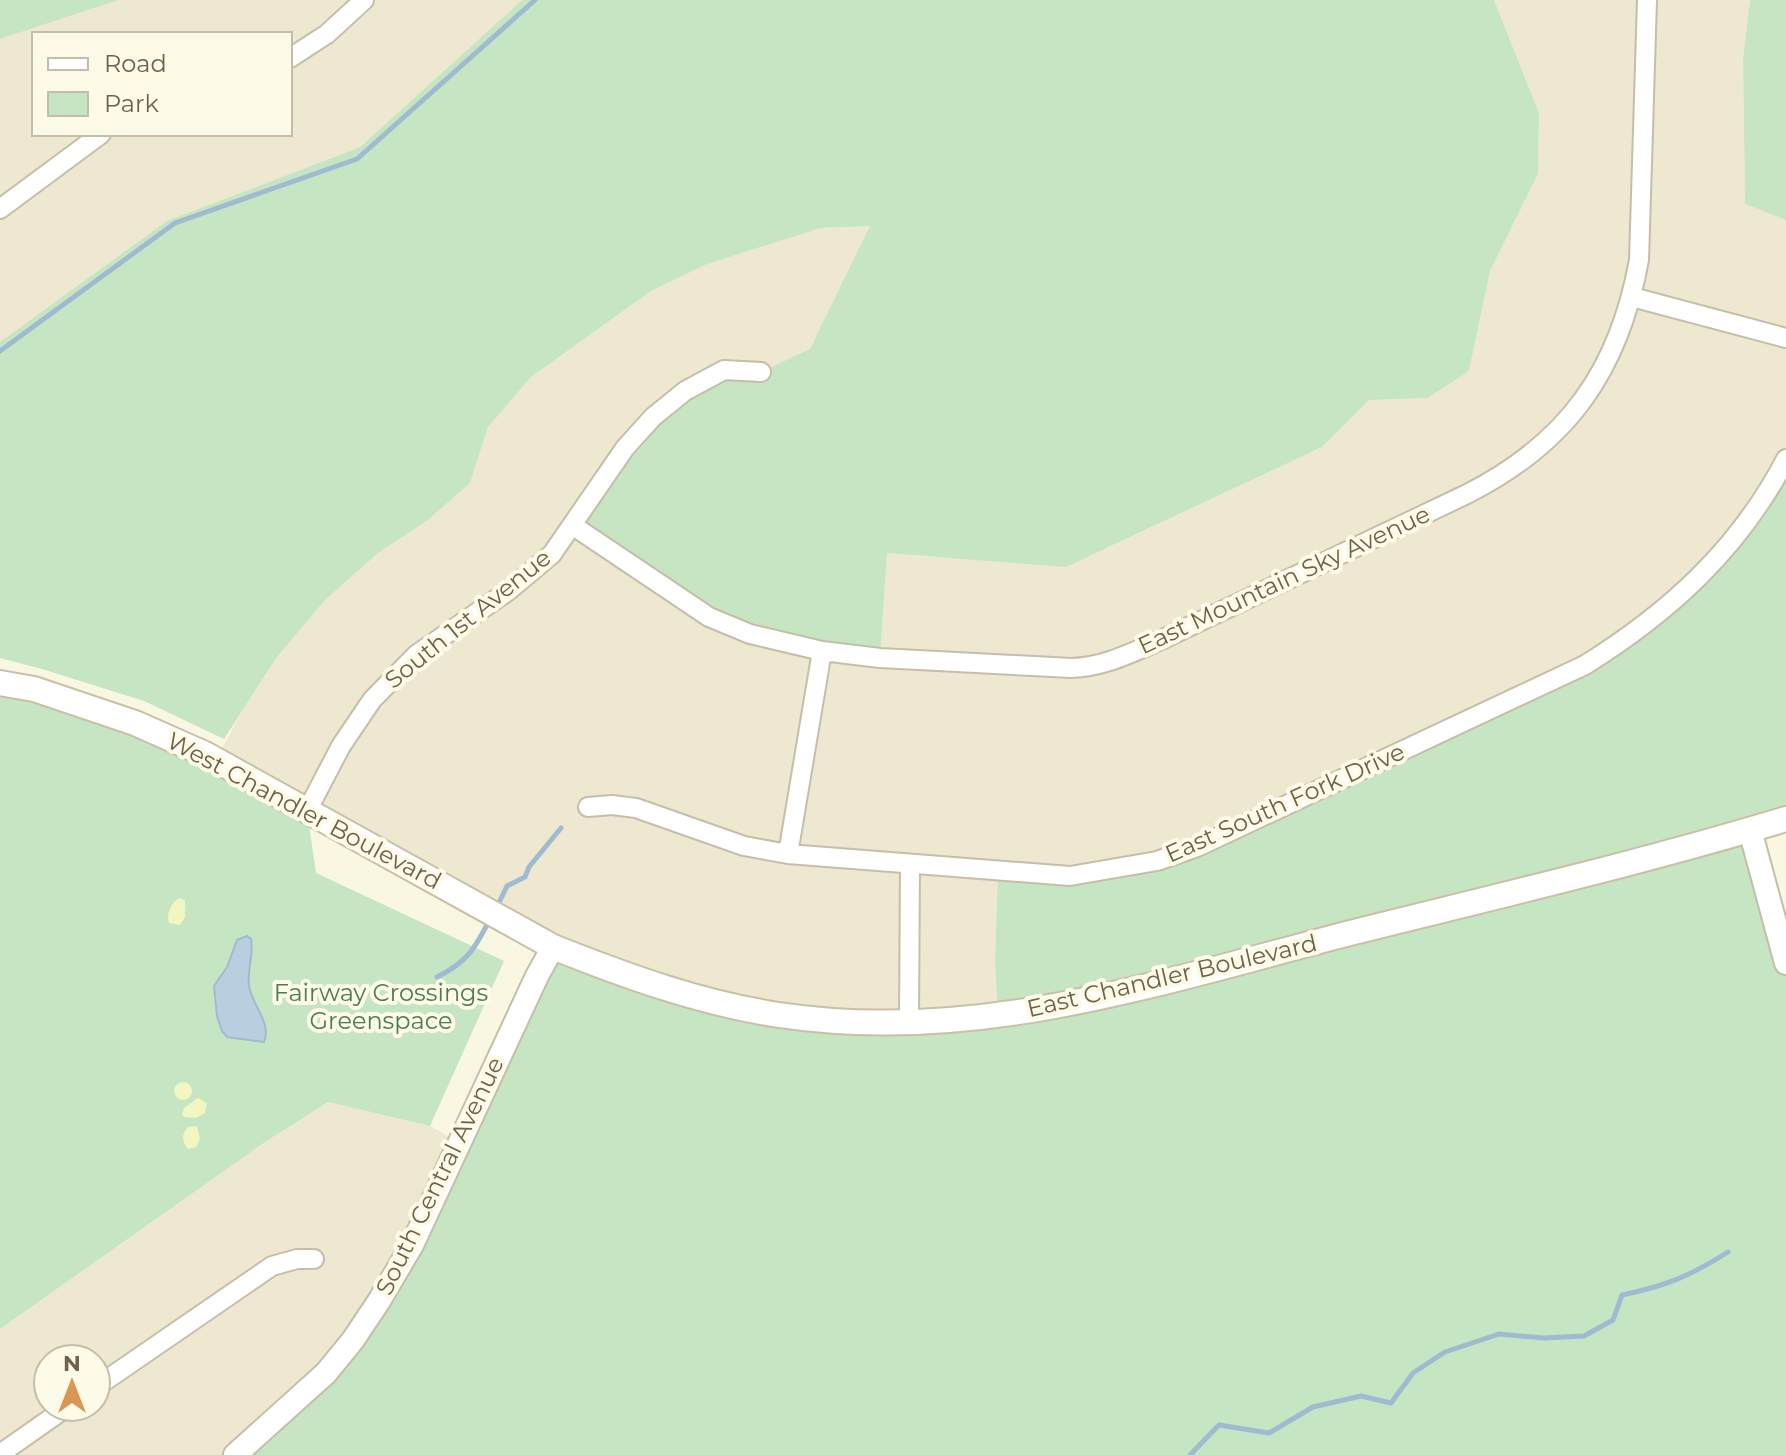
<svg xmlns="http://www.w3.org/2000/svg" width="1786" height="1455" viewBox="0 0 1786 1455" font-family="Montserrat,sans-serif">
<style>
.residential{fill:#ede8cf;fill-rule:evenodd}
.green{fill:#c6e5c2}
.sand{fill:#f2f6c0}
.water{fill:#b9cfe0;stroke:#a0bbd1;stroke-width:2}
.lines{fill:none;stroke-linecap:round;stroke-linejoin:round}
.stream{stroke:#a0bbd1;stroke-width:5}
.minor-casing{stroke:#c6bea8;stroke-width:22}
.tertiary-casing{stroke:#c6bea8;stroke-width:26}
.secondary-casing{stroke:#c9c0a6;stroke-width:28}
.minor{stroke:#fff;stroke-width:18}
.tertiary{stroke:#fff;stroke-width:22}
.secondary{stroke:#fff;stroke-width:24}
.labels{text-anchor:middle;stroke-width:8;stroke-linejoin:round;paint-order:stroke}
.street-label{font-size:24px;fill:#6e624b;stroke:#fdfbe8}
.park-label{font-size:24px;fill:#4b7e4b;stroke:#fdfbe8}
</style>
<rect width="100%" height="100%" fill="#f9f7e2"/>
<path class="residential" d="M 119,0 L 522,0 L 360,147 L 168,221 L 0,342 L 0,39 ZM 34,34 L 290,34 L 290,134 L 34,134 Z
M 1494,0 L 1750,0 L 1743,59 L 1745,204 L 1786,220 L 1786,480 L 1778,475 L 1747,525 L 1623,641 L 1197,847 L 1117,869 L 998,870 L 995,960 L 998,1017 L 845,1022 L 617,972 L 216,760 L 241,713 L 277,657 L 325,600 L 378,553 L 428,520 L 470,483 L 488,427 L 531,377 L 651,291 L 707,264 L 821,228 L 871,226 L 810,350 L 761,372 L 880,658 L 887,553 L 935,557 L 1107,548 L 1322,447 L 1369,400 L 1428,398 L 1469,371 L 1490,271 L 1538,174 L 1539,113 Z
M 330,1102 L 430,1126 L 459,1142 L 379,1301 L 235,1455 L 0,1455 L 0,1329 L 268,1140 ZM 48,1359 L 96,1359 L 96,1407 L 48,1407 Z"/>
<path class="green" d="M 0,0 L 119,0 L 0,39 Z
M 522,0 L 1494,0 L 1539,113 L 1538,174 L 1490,271 L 1469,371 L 1428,398 L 1369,400 L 1322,447 L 1066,567 L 887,553 L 880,658 L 750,634 L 572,525 L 625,448 L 724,370 L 761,372 L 810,349 L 870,226 L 821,228 L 707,264 L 651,291 L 531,377 L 488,427 L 470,483 L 428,520 L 378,553 L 325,600 L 277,657 L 224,739 L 144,701 L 42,669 L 0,658 L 0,342 L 167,221 L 360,147 Z
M 1750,0 L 1786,0 L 1786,220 L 1745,204 L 1743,59 Z
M 1777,475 L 1786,480 L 1786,819 L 1750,830 L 1786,963 L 1786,1455 L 235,1455 L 353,1340 L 553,947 L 778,1015 L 998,1016 L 995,960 L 998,870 L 1070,876 L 1157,861 L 1585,665 L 1664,609 Z
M 0,683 L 34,689 L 307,811 L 316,873 L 504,961 L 430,1126 L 329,1102 L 268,1140 L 0,1329 Z"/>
<path class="sand" d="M 179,898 L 185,900 L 185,917 L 180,925 L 169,923 C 166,914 171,903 179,898 Z
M174 1091a9 9 0 1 1 18 0a9 9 0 1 1-18 0Z
M 198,1098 L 207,1103 L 205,1113 L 196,1118 L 184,1117 L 182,1114 L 184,1108 Z
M 197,1126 L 200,1139 L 196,1147 L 188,1149 C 182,1142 181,1134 188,1127 Z"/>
<path class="water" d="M 247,936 L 251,939 C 254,954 247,970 249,986 C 252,1005 272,1023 264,1042 L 227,1037 L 222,1031 L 217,1016 L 214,986 L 227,967 L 237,940 Z"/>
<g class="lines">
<path class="stream" d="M 0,351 L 175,223 L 357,159 L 535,0
M 496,909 L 507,886 L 525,877 L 529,867 L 561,828
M 437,977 C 467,962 474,950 489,921
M 1190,1455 L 1219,1425 L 1269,1433 L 1313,1407 L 1361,1396 L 1391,1403 L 1413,1373 L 1445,1352 L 1499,1334 L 1544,1338 L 1584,1336 L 1613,1320 L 1622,1295 C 1666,1286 1690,1276 1728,1252"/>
<defs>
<path id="minor" d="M 290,58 L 327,34 L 364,0
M 0,209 L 101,134
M 1632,297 L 1786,338
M 572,525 L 709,617 L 750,634 L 822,651 L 880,658 L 1071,668 C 1104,667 1131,653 1161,640 L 1467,494 C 1568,443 1619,370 1639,260 L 1647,0
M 588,807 L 612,805 L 636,808 L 744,846 L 788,854 L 1070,876 L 1157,861 L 1197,847 L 1585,665 C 1670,612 1739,549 1786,459
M 307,811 L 341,746 L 372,700 L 416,655 L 508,591 L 552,554 L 625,448 L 653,417 L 685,391 L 724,370 L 761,372
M 788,854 L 822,651
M 909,1022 L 910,865
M 96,1387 L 272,1266 L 297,1259 L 314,1259
M 0,1454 L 67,1407"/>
<path id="tertiary" d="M 1750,830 L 1786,963
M 235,1455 L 326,1373 L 353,1340 L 379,1301 L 412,1245 L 537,976 L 553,947"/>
<path id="secondary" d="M 0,683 L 34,689 L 135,723 L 205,754 L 553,947 C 626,976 700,1003 779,1015 C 979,1045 1163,981 1354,932 C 1498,896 1644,862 1786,819"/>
</defs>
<use href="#minor" class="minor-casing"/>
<use href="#tertiary" class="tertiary-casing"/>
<use href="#secondary" class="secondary-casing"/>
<use href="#minor" class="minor"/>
<use href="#tertiary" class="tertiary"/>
<use href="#secondary" class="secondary"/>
</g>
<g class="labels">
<g class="street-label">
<text transform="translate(1284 580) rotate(-25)" y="8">East Mountain Sky Avenue</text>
<text transform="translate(468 619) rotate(-39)" y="8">South 1st Avenue</text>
<text transform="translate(1285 803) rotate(-24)" y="8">East South Fork Drive</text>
<text transform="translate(304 811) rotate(28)" y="8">West Chandler Boulevard</text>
<text transform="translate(1172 976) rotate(-13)" y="8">East Chandler Boulevard</text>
<text transform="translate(440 1176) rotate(-64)" y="8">South Central Avenue</text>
</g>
<g class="park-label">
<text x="381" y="1001">Fairway Crossings<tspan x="381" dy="28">Greenspace</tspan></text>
</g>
</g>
<rect x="32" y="32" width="260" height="104" fill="#fdfbe8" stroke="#c4bea9" stroke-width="2"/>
<rect x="48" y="58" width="40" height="12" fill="#ffffff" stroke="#c4bea9" stroke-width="2"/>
<text x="104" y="72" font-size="24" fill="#6e624b">Road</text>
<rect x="48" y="92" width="40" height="24" fill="#c6e5c2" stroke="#c4bea9" stroke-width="2"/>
<text x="104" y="112" font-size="24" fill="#6e624b">Park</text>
<g transform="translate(72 1383)"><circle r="38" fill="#fdfbe8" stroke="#c4bea9" stroke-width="2"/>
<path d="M0-6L14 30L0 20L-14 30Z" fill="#d89753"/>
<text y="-12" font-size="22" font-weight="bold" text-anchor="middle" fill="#6e624b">N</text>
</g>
</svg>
